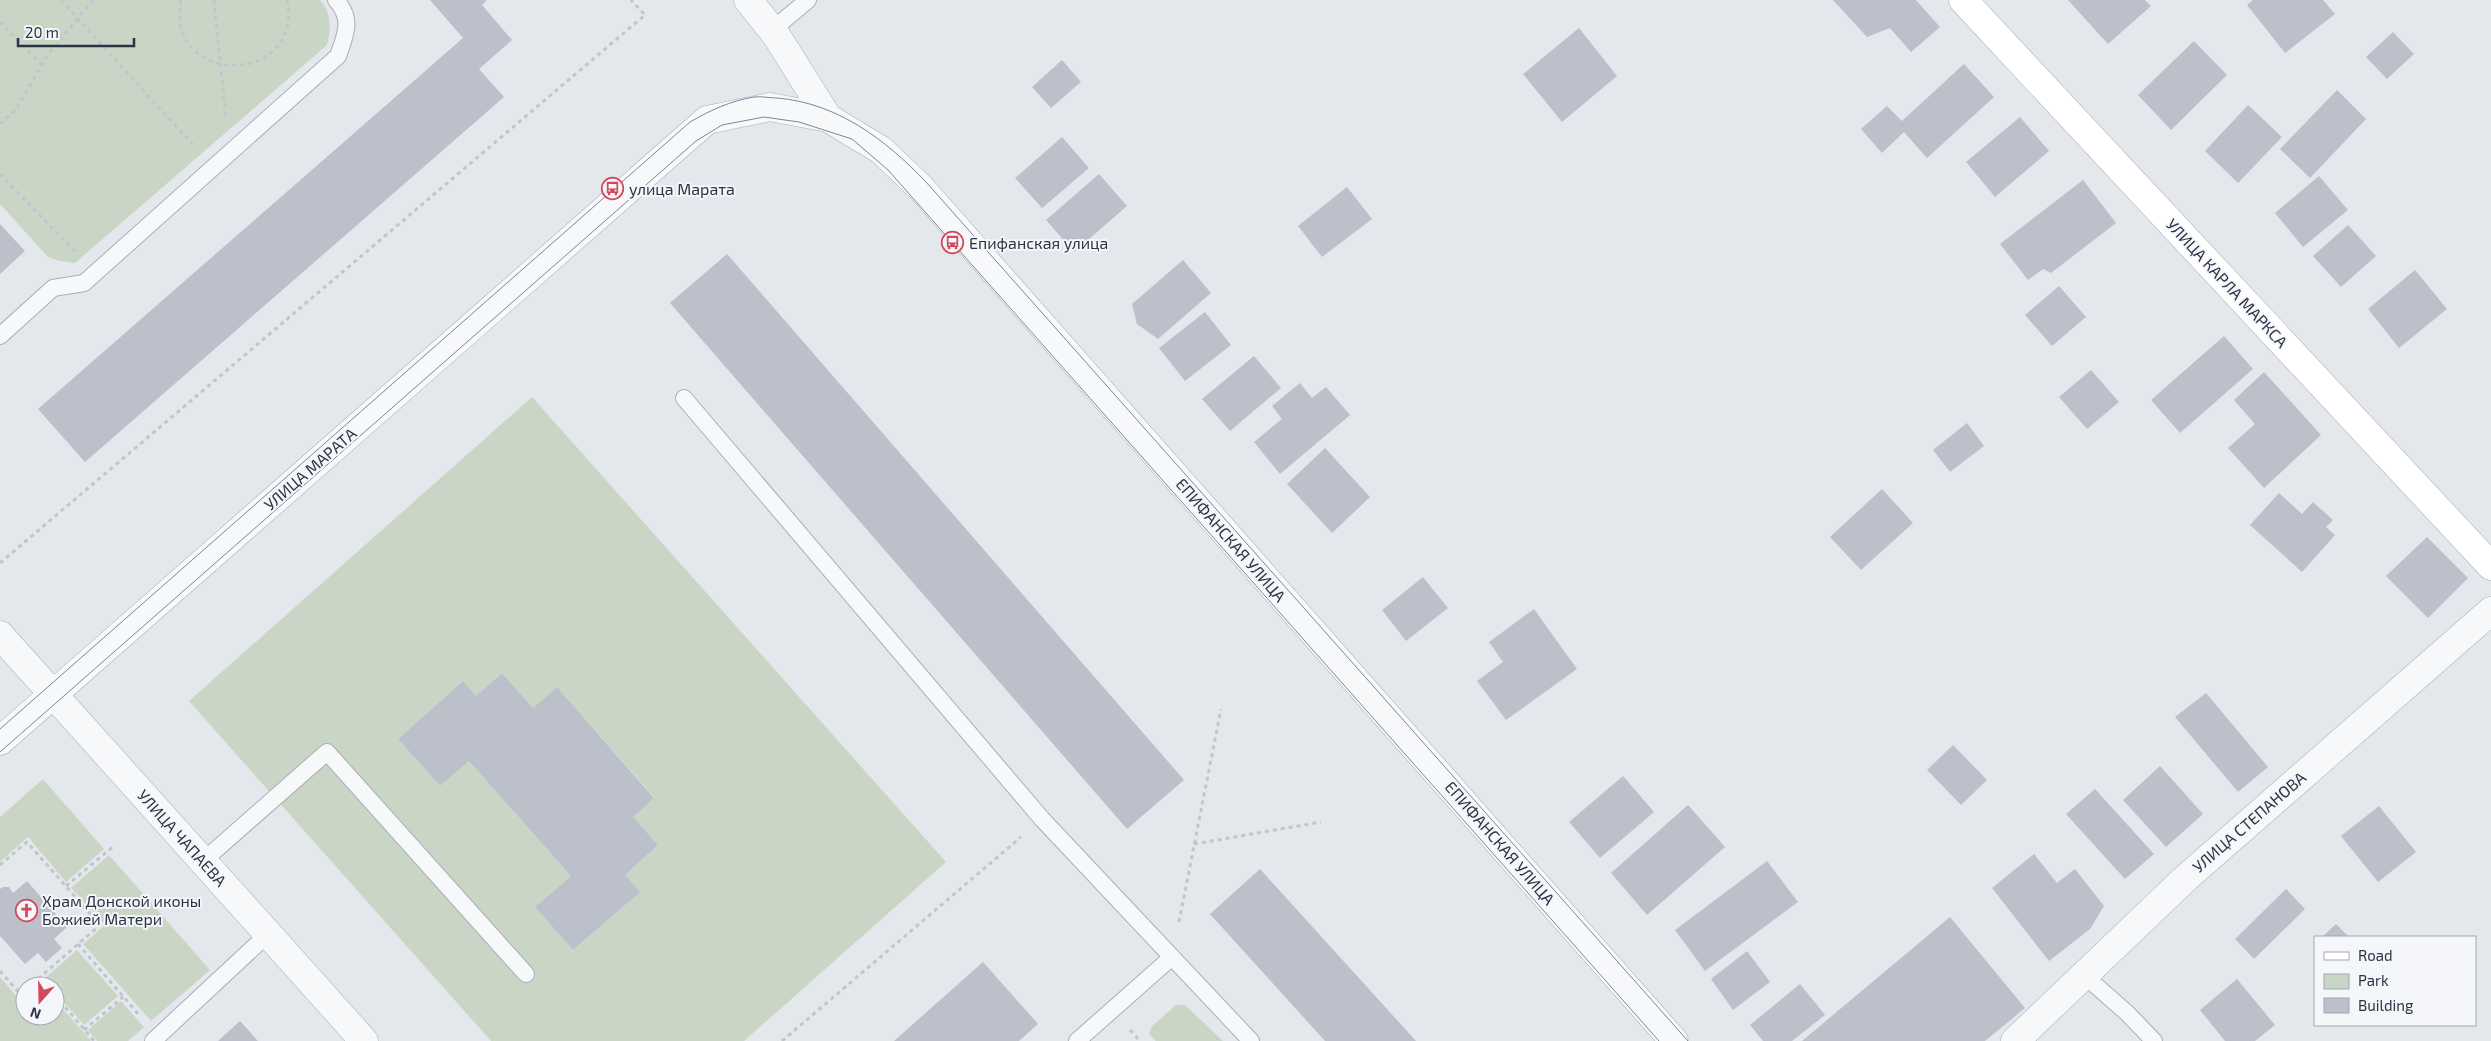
<svg xmlns="http://www.w3.org/2000/svg" width="2491" height="1041" viewBox="0 0 2491 1041" font-family="'Exo 2',sans-serif">
<style>
.green{fill:#c9d6c5;fill-rule:evenodd}
.building{fill:#bbc0ca}
.lines{fill:none;stroke-linecap:round;stroke-linejoin:round}
.lane-casing{stroke:#a9aeb7;stroke-width:18}
.street-casing{stroke:#a9aeb7;stroke-width:29}
.secondary-casing{stroke:#a9aeb7;stroke-width:29}
.path{stroke:#c2c5cb;stroke-width:3;stroke-dasharray:4 4;stroke-linecap:butt}
.lane{stroke:#f7f8fa;stroke-width:16}
.street{stroke:#f7f8fa;stroke-width:28}
.secondary{stroke:#fff;stroke-width:28}
.tram{stroke:#7d8696;stroke-width:1}
.labels{text-anchor:middle;stroke-width:4;stroke-linejoin:round;paint-order:stroke}
.poi-label{font-size:16px;fill:#2b3445;stroke:#f4f6f9;text-anchor:start}
.street-label{font-size:16px;fill:#2b3445;stroke:#f4f6f9}
</style>
<rect width="100%" height="100%" fill="#e4e7ec"/>
<path class="green" d="M 0,0 L 320,0 C 332,13 331,29 327,45 L 75,263 L 60,261 L 48,257 L 0,204 Z
M 532,397 L 946,862 L 744,1041 L 491,1041 L 189,701 ZM 502,673 L 533,708 L 557,687 L 654,797 L 633,817 L 658,845 L 625,875 L 639,892 L 573,950 L 535,907 L 571,876 L 469,761 L 440,786 L 398,739 L 463,681 L 476,696 Z
M 43,779 L 104,849 L 66,882 L 28,837 L 0,862 L 0,817 Z
M 109,855 L 210,970 L 151,1021 L 83,944 L 105,925 L 71,888 Z
M 77,950 L 118,996 L 84,1025 L 55,992 L 55,986 L 50,986 L 44,979 Z
M 0,977 L 19,999 L 25,994 L 25,1016 L 55,1016 L 55,1000 L 91,1041 L 0,1041 Z
M 121,1001 L 144,1027 L 128,1041 L 97,1041 L 88,1030 Z
M 1176,1005 L 1185,1005 L 1223,1041 L 1156,1041 L 1149,1034 L 1152,1026 Z"/>
<path class="building" d="M 430,0 L 487,0 L 482,5 L 512,40 L 479,69 L 504,97 L 85,462 L 38,409 L 463,38 Z
M 1833,0 L 1916,0 L 1940,27 L 1911,52 L 1890,28 L 1867,37 Z
M 2068,0 L 2145,0 L 2151,6 L 2108,44 Z
M 2253,0 L 2323,0 L 2335,14 L 2285,53 L 2247,5 Z
M 1579,28 L 1617,76 L 1562,122 L 1523,74 Z
M 2393,32 L 2414,54 L 2387,79 L 2366,57 Z
M 2194,41 L 2227,75 L 2171,130 L 2138,95 Z
M 1062,60 L 1081,82 L 1051,108 L 1032,87 Z
M 1964,64 L 1994,97 L 1927,158 L 1904,132 L 1882,153 L 1861,129 L 1887,106 L 1902,121 Z
M 2337,90 L 2366,119 L 2310,178 L 2280,149 Z
M 2248,105 L 2282,137 L 2238,183 L 2205,151 Z
M 2020,117 L 2049,151 L 1995,197 L 1966,162 Z
M 1062,137 L 1089,168 L 1042,208 L 1015,178 Z
M 1099,174 L 1127,206 L 1074,252 L 1046,220 Z
M 2319,176 L 2348,210 L 2303,247 L 2275,213 Z
M 2083,180 L 2116,223 L 2051,273 L 2043,269 L 2028,280 L 2000,244 Z
M 1347,187 L 1372,219 L 1322,257 L 1298,226 Z
M 0,224 L 25,251 L 0,274 Z
M 2348,225 L 2376,256 L 2341,287 L 2313,256 Z
M 727,254 L 1184,780 L 1127,829 L 670,303 Z
M 1183,260 L 1211,293 L 1158,339 L 1137,324 L 1132,304 Z
M 2415,270 L 2447,309 L 2399,348 L 2368,309 Z
M 2059,286 L 2086,317 L 2052,346 L 2025,315 Z
M 1205,312 L 1231,345 L 1185,381 L 1159,348 Z
M 2224,336 L 2253,369 L 2180,433 L 2151,400 Z
M 1254,356 L 1281,388 L 1230,431 L 1202,399 Z
M 2091,370 L 2119,402 L 2087,429 L 2059,397 Z
M 2264,372 L 2321,435 L 2264,488 L 2228,448 L 2255,424 L 2234,400 Z
M 1300,383 L 1312,398 L 1326,387 L 1350,415 L 1280,474 L 1254,442 L 1282,419 L 1272,406 Z
M 1967,423 L 1984,446 L 1950,472 L 1933,450 Z
M 1325,448 L 1370,497 L 1332,533 L 1287,484 Z
M 1882,489 L 1913,523 L 1861,570 L 1830,537 Z
M 2279,493 L 2302,514 L 2313,502 L 2333,520 L 2326,527 L 2335,535 L 2302,572 L 2250,525 Z
M 2427,537 L 2468,578 L 2428,618 L 2386,576 Z
M 1423,577 L 1448,608 L 1406,641 L 1382,610 Z
M 1534,609 L 1577,669 L 1506,720 L 1477,681 L 1503,662 L 1489,642 Z
M 502,673 L 533,708 L 557,687 L 654,798 L 633,817 L 658,845 L 625,875 L 640,892 L 573,950 L 535,907 L 571,876 L 469,761 L 440,786 L 398,739 L 463,681 L 476,696 Z
M 2206,693 L 2268,767 L 2238,792 L 2175,717 Z
M 1953,745 L 1987,780 L 1961,805 L 1927,770 Z
M 2160,766 L 2203,814 L 2166,847 L 2123,800 Z
M 1623,776 L 1654,812 L 1600,858 L 1569,822 Z
M 2095,789 L 2154,854 L 2125,879 L 2066,814 Z
M 1688,805 L 1725,847 L 1647,915 L 1611,873 Z
M 2379,806 L 2416,852 L 2378,882 L 2341,836 Z
M 2034,854 L 2057,883 L 2075,869 L 2104,906 L 2090,929 L 2049,961 L 1992,888 Z
M 1767,861 L 1798,902 L 1705,971 L 1675,930 Z
M 1260,869 L 1416,1041 L 1325,1041 L 1210,914 Z
M 27,881 L 67,927 L 54,939 L 62,948 L 46,962 L 38,953 L 25,964 L 0,936 L 0,889 L 3,887 L 9,887 L 13,893 Z
M 2286,889 L 2305,909 L 2254,959 L 2235,939 Z
M 1950,917 L 2025,1008 L 1985,1041 L 1802,1041 Z
M 2336,924 L 2349,937 L 2322,937 Z
M 1747,951 L 1770,982 L 1733,1010 L 1711,979 Z
M 983,962 L 1038,1024 L 1019,1041 L 894,1041 Z
M 2237,979 L 2275,1025 L 2255,1041 L 2225,1041 L 2200,1010 Z
M 1800,984 L 1825,1015 L 1792,1041 L 1763,1041 L 1750,1025 Z
M 240,1021 L 258,1041 L 218,1041 Z"/>
<g class="lines">
<defs>
<path id="lane" d="M 772,30 L 808,0
M 0,336 L 53,288 L 84,283 L 338,56 C 346,34 353,19 336,0
M 684,398 L 1042,819 L 1251,1041
M 203,861 L 327,752 L 526,974
M 2085,976 L 2127,1013 L 2154,1041
M 153,1041 L 269,933
M 1077,1041 L 1172,957"/>
<path id="street" d="M 748,0 L 776,35 L 828,118 L 881,150 L 921,188 L 1674,1041
M 0,635 L 364,1041
M 0,741 L 707,120 L 770,107 L 828,118
M 2015,1041 L 2187,877 L 2491,611"/>
<path id="secondary" d="M 1963,0 L 2491,566"/>
</defs>
<use href="#lane" class="lane-casing"/>
<use href="#street" class="street-casing"/>
<use href="#secondary" class="secondary-casing"/>
<path class="path" d="M 61,0 L 195,147
M 181,0 C 163,86 304,88 287,0
M 214,0 L 226,118
M 0,22 L 42,65
M 0,124 L 17,108 L 49,53 L 93,0
M 0,174 L 76,253
M 0,563 L 645,15 L 631,0
M 1194,844 L 1321,822
M 0,865 L 27,842 L 100,925 L 30,986
M 66,886 L 115,845
M 1179,922 L 1221,709
M 78,944 L 140,1016
M 0,971 L 21,995 L 25,991
M 40,978 L 47,986
M 55,995 L 94,1041
M 84,1030 L 123,997
M 1130,1030 L 1140,1041
M 782,1041 L 1021,837"/>
<use href="#lane" class="lane"/>
<use href="#street" class="street"/>
<use href="#secondary" class="secondary"/>
<path class="tram" d="M 0,729 L 690,122 C 711,110 730,101 754,97 C 761,96 769,98 777,98 C 837,103 885,139 926,182 L 1688,1041
M 0,752 L 696,141 L 722,125 L 764,117 L 799,122 L 852,139 L 888,170 L 1659,1041"/>
</g>
<defs>
<symbol id="bus-ring" viewBox="-11 -11 22 22"><circle r="9.5" fill="#f4f6f9" stroke="#d1495b" stroke-width="1.5"/><path d="M-5-6H5V4H4V6H2V4H-2V6H-4V4H-5ZM-3.5-4V0h7V-4ZM-3.5 1.2v1.5H-2V1.2ZM2 1.2v1.5H3.5V1.2Z" fill="#d1495b"/></symbol>
<symbol id="church-ring" viewBox="-11 -11 22 22"><circle r="9.5" fill="#f4f6f9" stroke="#d1495b" stroke-width="1.5"/><path d="M-1.2-6h2.4v3.5h3.3v2.4h-3.3V6h-2.4V-.1h-3.3v-2.4h3.3Z" fill="#d1495b"/></symbol>
</defs>
<g fill-rule="evenodd">
<use href="#bus-ring" x="600" y="176" width="25" height="25"/>
<use href="#bus-ring" x="940" y="230" width="25" height="25"/>
<use href="#church-ring" x="14" y="898" width="25" height="25"/>
</g>
<g class="labels">
<g class="poi-label">
<text x="629" y="195">улица Марата</text>
<text x="969" y="249">Епифанская улица</text>
<text x="42" y="907">Храм Донской иконы<tspan x="42" dy="18">Божией Матери</tspan></text>
</g>
<g class="street-label">
<text transform="translate(2227 283) rotate(47)" y="6">УЛИЦА КАРЛА МАРКСА</text>
<text transform="translate(310 469) rotate(-41)" y="6">УЛИЦА МАРАТА</text>
<text transform="translate(1231 540) rotate(49)" y="6">ЕПИФАНСКАЯ УЛИЦА</text>
<text transform="translate(2249 822) rotate(-41)" y="6">УЛИЦА СТЕПАНОВА</text>
<text transform="translate(182 838) rotate(48)" y="6">УЛИЦА ЧАПАЕВА</text>
<text transform="translate(1500 843) rotate(49)" y="6">ЕПИФАНСКАЯ УЛИЦА</text>
</g>
</g>
<rect x="2314" y="936" width="162" height="90" fill="#f4f6f9" stroke="#a4a8b1"/>
<rect x="2324" y="952" width="25" height="8" fill="#ffffff" stroke="#a4a8b1"/>
<text x="2358" y="961" font-size="15" fill="#2b3445">Road</text>
<rect x="2324" y="974" width="25" height="15" fill="#c9d6c5" stroke="#a4a8b1"/>
<text x="2358" y="986" font-size="15" fill="#2b3445">Park</text>
<rect x="2324" y="998" width="25" height="15" fill="#bbc0ca" stroke="#a4a8b1"/>
<text x="2358" y="1011" font-size="15" fill="#2b3445">Building</text>
<g transform="translate(40 1001) rotate(200)"><circle r="24" fill="#f4f6f9" stroke="#a4a8b1"/>
<path d="M0-4L9 19L0 12L-9 19Z" fill="#d1495b"/>
<text y="-8" font-size="14" font-weight="bold" text-anchor="middle" fill="#2b3445">N</text>
</g>
<path d="M18 38v8h116v-8" fill="none" stroke="#2b3445" stroke-width="2.5"/>
<text x="25" y="38" font-size="15" fill="#2b3445" stroke="#f4f6f9" stroke-width="4" paint-order="stroke">20 m</text>
</svg>
